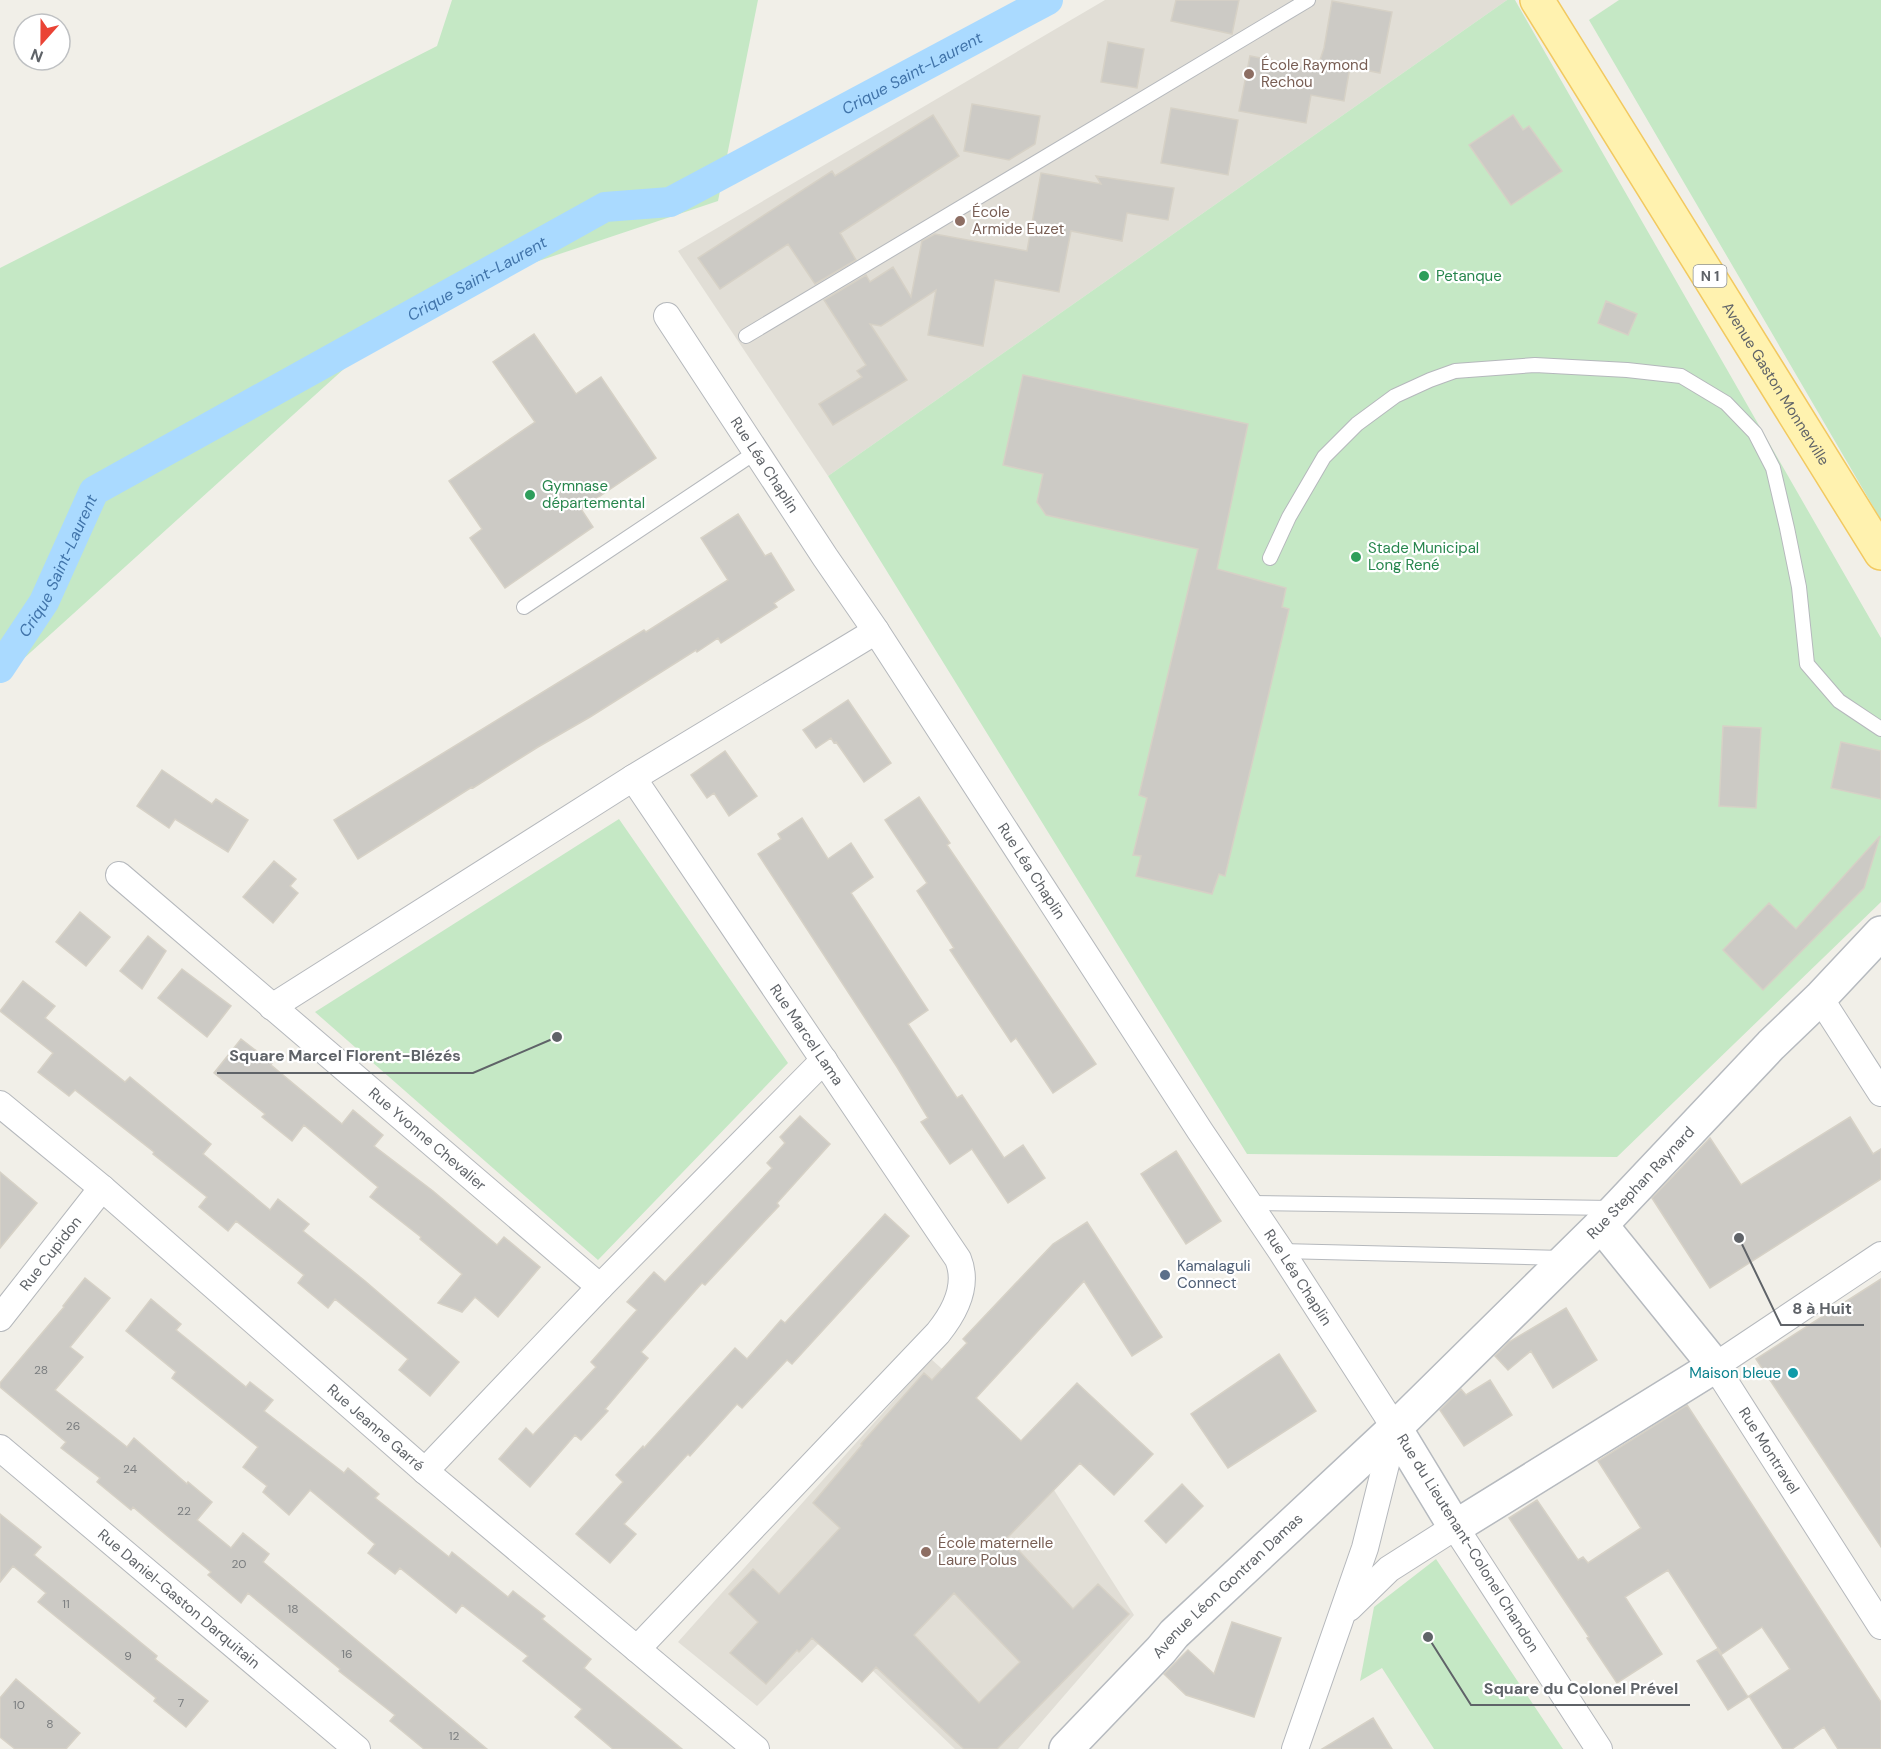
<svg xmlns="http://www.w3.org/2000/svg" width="1881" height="1749" viewBox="0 0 1881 1749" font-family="'DM Sans',sans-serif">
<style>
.education{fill:#e1ded6}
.green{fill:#c5e8c5}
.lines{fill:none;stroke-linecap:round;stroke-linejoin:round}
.canal{stroke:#aadaff;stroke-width:30}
.building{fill:#cccac5;stroke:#d6d1c6;stroke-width:1.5;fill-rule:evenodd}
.lane-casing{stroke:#b5b8bc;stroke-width:16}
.street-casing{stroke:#b5b8bc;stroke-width:28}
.secondary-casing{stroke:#b6babf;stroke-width:36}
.primary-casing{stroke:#f2c960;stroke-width:36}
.lane{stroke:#fff;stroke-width:14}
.street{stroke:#fff;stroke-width:26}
.secondary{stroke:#fff;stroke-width:33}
.primary{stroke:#fff2af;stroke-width:33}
.education-dot{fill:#8d6e63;stroke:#fff;stroke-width:2}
.leisure-dot{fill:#2e9e5b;stroke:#fff;stroke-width:2}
.service-dot{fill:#5c6f8a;stroke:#fff;stroke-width:2}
.culture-dot{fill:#0f9aa8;stroke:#fff;stroke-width:2}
.labels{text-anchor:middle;stroke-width:4.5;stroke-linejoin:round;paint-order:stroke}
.number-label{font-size:12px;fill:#7a7d7f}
.shield{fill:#fff;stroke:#8f9295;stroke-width:1.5}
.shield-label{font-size:14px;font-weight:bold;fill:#5f6368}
.education-label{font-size:15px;fill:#785e54;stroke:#fff;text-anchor:start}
.leisure-label{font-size:15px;fill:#27864d;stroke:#fff;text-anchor:start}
.street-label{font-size:15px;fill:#5f6368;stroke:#fff}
.service-label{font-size:15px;fill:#4e5e75;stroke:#fff;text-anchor:start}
.culture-label{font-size:15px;fill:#0d838f;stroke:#fff;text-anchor:end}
.water-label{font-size:16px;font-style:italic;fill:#4174aa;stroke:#fff}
.leader{fill:none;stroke:#5f6368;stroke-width:2}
.callout-dot{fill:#5f6368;stroke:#fff;stroke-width:2}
.callout-label{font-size:16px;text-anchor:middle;font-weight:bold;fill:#5f6368;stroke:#fff;stroke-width:4.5;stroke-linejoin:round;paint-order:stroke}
</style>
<rect width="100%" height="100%" fill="#f1efe8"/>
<path class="education" d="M 1105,0 L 1507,0 L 828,476 L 678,251 Z
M 931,1359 L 999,1420 L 1022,1455 L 1054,1490 L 1134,1615 L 1018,1749 L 955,1749 L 831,1631 L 757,1706 L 678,1642 Z"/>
<path class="green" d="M 452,0 L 758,0 L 718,201 L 419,301 L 0,680 L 0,268 L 437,46 Z
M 1507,0 L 1515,0 L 1881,638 L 1881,902 L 1617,1157 L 1247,1154 L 828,476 Z
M 1619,0 L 1881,0 L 1881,520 L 1589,20 Z
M 619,819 L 788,1063 L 598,1260 L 315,1012 Z
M 1436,1559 L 1563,1749 L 1434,1749 L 1382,1668 L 1360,1681 L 1374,1607 Z"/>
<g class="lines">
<path class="canal" id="s1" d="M 0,668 L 44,602 L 94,491 L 605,207 L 670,202 L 1048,0"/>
</g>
<path class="building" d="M 1176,0 L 1239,0 L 1232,34 L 1171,21 Z
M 1332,1 L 1392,12 L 1380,73 L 1350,67 L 1344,101 L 1311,95 L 1306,123 L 1239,111 L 1250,56 L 1317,69 L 1324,48 Z
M 1108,42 L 1144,49 L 1137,88 L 1101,82 Z
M 972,104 L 1040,116 L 1035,144 L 1009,160 L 964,151 Z
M 1171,108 L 1238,120 L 1228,175 L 1161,163 Z
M 933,115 L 959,156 L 840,233 L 856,260 L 815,284 L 788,244 L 720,289 L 698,258 L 832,171 L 835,176 Z
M 1513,115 L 1523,130 L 1529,126 L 1562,171 L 1511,205 L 1469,145 Z
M 1041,173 L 1101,184 L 1096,176 L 1174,188 L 1168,220 L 1127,213 L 1122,241 L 1071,231 L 1059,292 L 995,280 L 983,346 L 928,335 L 936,290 L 881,326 L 870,324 L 907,380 L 833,425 L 819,404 L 862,377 L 857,371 L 866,365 L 824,300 L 866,275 L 870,282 L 893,267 L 911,297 L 922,241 L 935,234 L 1027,251 Z
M 1606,301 L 1637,314 L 1628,335 L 1598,323 Z
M 534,334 L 576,394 L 601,377 L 656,458 L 581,509 L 593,527 L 505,588 L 470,538 L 482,529 L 449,481 L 535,422 L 493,362 Z
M 1023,375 L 1248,424 L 1217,569 L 1286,588 L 1282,607 L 1289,609 L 1225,876 L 1219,874 L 1212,894 L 1136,876 L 1141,856 L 1133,855 L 1147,798 L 1139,795 L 1198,549 L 1046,515 L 1037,502 L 1043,474 L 1003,465 Z
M 738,514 L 765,556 L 771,553 L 794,590 L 774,603 L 777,607 L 721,643 L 718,638 L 697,652 L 696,650 L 590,717 L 538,747 L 473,788 L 472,787 L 358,859 L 334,820 L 644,630 L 646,632 L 728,580 L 701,538 Z
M 848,700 L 891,763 L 864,782 L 836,742 L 834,743 L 831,738 L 816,748 L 803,730 Z
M 1723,726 L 1761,728 L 1756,808 L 1719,806 Z
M 1841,742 L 1881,751 L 1881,799 L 1831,788 Z
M 725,751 L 757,796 L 729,816 L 714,793 L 707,798 L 691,775 Z
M 162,770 L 212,804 L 216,799 L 248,820 L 228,852 L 175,819 L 169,828 L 137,806 Z
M 919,797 L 950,843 L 947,845 L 1096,1064 L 1053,1093 L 1016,1038 L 1011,1042 L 950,950 L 954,948 L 917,891 L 927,883 L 885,820 Z
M 802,818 L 828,859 L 851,843 L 873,877 L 851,893 L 928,1010 L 908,1024 L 957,1098 L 962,1095 L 1004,1158 L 1023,1145 L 1045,1178 L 1008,1203 L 972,1149 L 950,1164 L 921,1122 L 928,1118 L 897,1067 L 758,854 L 781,839 L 778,834 Z
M 1880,836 L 1864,888 L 1763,990 L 1723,950 L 1769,903 L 1796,929 Z
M 274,861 L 296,879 L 290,886 L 298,893 L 273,923 L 243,897 Z
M 80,912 L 110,937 L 86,966 L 56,942 Z
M 148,936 L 166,951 L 142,989 L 120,971 Z
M 182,969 L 231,1006 L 207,1037 L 158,998 Z
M 23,981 L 55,1006 L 45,1018 L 125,1082 L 130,1077 L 211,1144 L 203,1154 L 270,1210 L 278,1199 L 309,1224 L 303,1231 L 365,1281 L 459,1362 L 430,1396 L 399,1370 L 408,1359 L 335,1299 L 328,1308 L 298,1283 L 304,1275 L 236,1221 L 228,1231 L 199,1207 L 207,1197 L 153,1154 L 154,1152 L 75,1090 L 69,1096 L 38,1072 L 53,1053 L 0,1011 Z
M 241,1039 L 272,1063 L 271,1065 L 342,1124 L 353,1110 L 383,1135 L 374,1146 L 433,1191 L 497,1245 L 504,1237 L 540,1267 L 498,1317 L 475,1297 L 462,1312 L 438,1303 L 462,1274 L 420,1239 L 421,1237 L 370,1197 L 378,1187 L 304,1125 L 292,1141 L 262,1117 L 265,1114 L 214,1073 Z
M 800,1116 L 830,1144 L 777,1203 L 779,1206 L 761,1225 L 705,1285 L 702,1283 L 641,1352 L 648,1358 L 605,1409 L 608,1411 L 581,1440 L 575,1435 L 530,1487 L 499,1459 L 526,1428 L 533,1435 L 596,1367 L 591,1362 L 637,1310 L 627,1302 L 654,1272 L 665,1282 L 772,1168 L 767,1163 L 785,1143 L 780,1137 Z
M 1850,1117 L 1873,1154 L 1881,1149 L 1881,1179 L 1710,1288 L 1652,1198 L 1710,1138 L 1741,1185 Z
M 1176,1151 L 1221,1221 L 1186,1244 L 1141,1174 Z
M 0,1172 L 37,1203 L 0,1248 Z
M 885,1214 L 909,1236 L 792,1364 L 787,1360 L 742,1408 L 737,1404 L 690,1456 L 688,1454 L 624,1524 L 636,1534 L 610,1563 L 576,1534 L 623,1482 L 616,1475 L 643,1446 L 644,1448 L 735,1348 L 747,1359 L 781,1320 L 785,1323 Z
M 1087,1222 L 1162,1337 L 1132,1356 L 1084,1281 L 976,1398 L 1021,1441 L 1077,1383 L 1153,1454 L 1114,1495 L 1080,1463 L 1007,1538 L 1073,1609 L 1098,1584 L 1129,1614 L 997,1749 L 964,1749 L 876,1667 L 862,1682 L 812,1638 L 799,1652 L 797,1650 L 766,1684 L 730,1653 L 758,1622 L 729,1594 L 753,1569 L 779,1594 L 840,1528 L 813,1503 L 862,1445 L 861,1444 L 924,1373 L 932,1380 L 967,1343 L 963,1339 L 1053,1244 ZM 954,1593 L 1020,1662 L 979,1703 L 914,1635 Z
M 85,1278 L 110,1298 L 70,1347 L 83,1357 L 55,1390 L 127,1447 L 134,1438 L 187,1484 L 188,1482 L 212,1502 L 197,1520 L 231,1548 L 243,1533 L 269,1554 L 263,1562 L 487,1749 L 424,1749 L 390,1721 L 395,1715 L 339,1671 L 340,1669 L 300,1636 L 248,1593 L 241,1603 L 208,1575 L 211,1572 L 171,1539 L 133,1507 L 131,1510 L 97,1482 L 100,1478 L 61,1448 L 66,1442 L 0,1387 L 0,1383 L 64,1307 L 63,1306 Z
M 1881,1279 L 1881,1547 L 1756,1359 Z
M 151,1299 L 181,1324 L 176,1330 L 246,1387 L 250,1382 L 273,1400 L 264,1411 L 344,1473 L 348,1468 L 379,1494 L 375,1498 L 449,1557 L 452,1552 L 508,1597 L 513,1591 L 545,1616 L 542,1619 L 591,1659 L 584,1668 L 682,1749 L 613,1749 L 575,1717 L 582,1709 L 523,1661 L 528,1656 L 462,1605 L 456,1613 L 400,1568 L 395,1574 L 368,1553 L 375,1544 L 310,1490 L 289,1515 L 263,1492 L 267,1486 L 243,1467 L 258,1447 L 172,1378 L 176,1372 L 126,1331 Z
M 1566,1308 L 1597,1360 L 1553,1388 L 1531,1351 L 1508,1370 L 1495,1356 L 1509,1342 Z
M 1279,1354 L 1316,1411 L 1228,1468 L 1191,1414 Z
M 1490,1380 L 1512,1415 L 1464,1446 L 1440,1410 L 1461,1389 L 1466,1395 Z
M 1687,1405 L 1881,1702 L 1881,1749 L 1838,1749 L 1824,1727 L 1792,1749 L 1783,1749 L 1749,1696 L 1790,1669 L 1762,1627 L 1722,1654 L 1668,1570 L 1625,1597 L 1662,1654 L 1617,1683 L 1587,1638 L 1589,1637 L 1509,1518 L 1537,1500 L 1578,1560 L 1583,1557 L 1588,1563 L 1641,1528 L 1598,1461 Z
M 1182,1484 L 1203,1506 L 1166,1543 L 1145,1521 Z
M 0,1514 L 41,1547 L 34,1555 L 157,1656 L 155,1659 L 208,1701 L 186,1727 L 154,1701 L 156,1698 L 38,1602 L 46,1593 L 13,1566 L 0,1582 Z
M 1232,1622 L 1281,1638 L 1254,1717 L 1186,1695 L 1164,1674 L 1188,1650 L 1214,1674 Z
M 1717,1649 L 1748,1697 L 1728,1710 L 1697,1661 Z
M 16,1679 L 80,1733 L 66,1749 L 15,1749 L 0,1737 L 0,1698 Z
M 1373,1718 L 1392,1749 L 1322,1749 Z"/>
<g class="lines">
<defs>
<path id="lane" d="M 746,336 L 1308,0
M 1270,558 L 1289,517 L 1324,457 L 1357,424 L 1395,396 L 1430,380 L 1455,371 L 1535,365 L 1627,370 L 1681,376 L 1726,403 L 1755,433 L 1773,468 L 1787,528 L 1799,587 L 1807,664 L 1839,701 L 1881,729
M 524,607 L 756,452
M 1249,1203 L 1613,1208
M 1281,1251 L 1563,1258"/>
<g id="street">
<path id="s2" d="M 667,316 L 825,557 L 876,631 L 1200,1131 L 1281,1251 L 1395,1428 L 1365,1548 L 1295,1749"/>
<path id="s3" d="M 633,778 L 958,1259 C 969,1286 955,1312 938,1333 L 637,1649"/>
<path id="s4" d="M 119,875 L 600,1287"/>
<path d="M 1820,998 L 1881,1093"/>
<path d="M 272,1007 L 633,778 L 876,631"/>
<path id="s5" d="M 0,1104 L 102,1188 L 425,1471 L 756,1749"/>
<path id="s6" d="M 1881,1255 L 1715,1366 L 1881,1626"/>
<path id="s7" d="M 0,1318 L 102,1188"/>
<path id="s8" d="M 0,1448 L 357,1749"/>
<path d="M 425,1471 L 600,1287 L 824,1060"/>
<path d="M 1349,1608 L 1389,1569 L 1455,1527 L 1599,1749"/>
</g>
<g id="secondary">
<path d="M 1395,1428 L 1455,1527 L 1715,1366 L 1601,1225"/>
<path id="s9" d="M 1066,1749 L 1161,1650 L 1174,1634 L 1395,1428 L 1601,1225 L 1771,1045 L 1820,998 L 1881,933"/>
</g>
<g id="primary">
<path id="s10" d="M 1537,0 L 1881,553"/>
</g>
</defs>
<use href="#lane" class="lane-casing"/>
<use href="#street" class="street-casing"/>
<use href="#secondary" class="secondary-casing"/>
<use href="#primary" class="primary-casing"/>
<use href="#lane" class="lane"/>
<use href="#street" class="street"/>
<use href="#secondary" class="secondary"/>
<use href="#primary" class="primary"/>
</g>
<g class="education-dot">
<circle cx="1249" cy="74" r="6"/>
<circle cx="960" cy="221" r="6"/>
<circle cx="926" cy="1552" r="6"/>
</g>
<g class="leisure-dot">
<circle cx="1424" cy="276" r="6"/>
<circle cx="530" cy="495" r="6"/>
<circle cx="1356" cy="557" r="6"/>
</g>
<circle class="service-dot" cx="1165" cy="1275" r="6"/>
<circle class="culture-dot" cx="1793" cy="1373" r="6"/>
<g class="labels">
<g class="number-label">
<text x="41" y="1374">28</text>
<text x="73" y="1430">26</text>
<text x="130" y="1473">24</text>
<text x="184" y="1515">22</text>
<text x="239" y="1568">20</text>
<text x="66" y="1608">11</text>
<text x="293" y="1613">18</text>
<text x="347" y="1658">16</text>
<text x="128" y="1660">9</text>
<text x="181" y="1707">7</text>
<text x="19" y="1709">10</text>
<text x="50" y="1728">8</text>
<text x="454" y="1740">12</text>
</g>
<rect class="shield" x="1693.5" y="265" width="33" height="22" rx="4.5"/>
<g class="shield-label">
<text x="1710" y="281">N 1</text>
</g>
<g class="education-label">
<text x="1261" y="70">École Raymond<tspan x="1261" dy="17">Rechou</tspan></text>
<text x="972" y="217">École<tspan x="972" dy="17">Armide Euzet</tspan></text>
<text x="938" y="1548">École maternelle<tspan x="938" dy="17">Laure Polus</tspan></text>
</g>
<g class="leisure-label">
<text x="1436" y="281">Petanque</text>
<text x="542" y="491">Gymnase<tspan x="542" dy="17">départemental</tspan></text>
<text x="1368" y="553">Stade Municipal<tspan x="1368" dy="17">Long René</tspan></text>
</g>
<g class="street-label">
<text dy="5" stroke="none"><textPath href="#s10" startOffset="452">Avenue Gaston Monnerville</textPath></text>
<text dy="5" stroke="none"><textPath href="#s2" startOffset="178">Rue Léa Chaplin</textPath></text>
<text dy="5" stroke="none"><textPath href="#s2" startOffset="664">Rue Léa Chaplin</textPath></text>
<text dy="5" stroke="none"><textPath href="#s3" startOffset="310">Rue Marcel Lama</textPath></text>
<text dy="5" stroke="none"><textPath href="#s4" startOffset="406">Rue Yvonne Chevalier</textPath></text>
<text dy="5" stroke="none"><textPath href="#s9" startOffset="807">Rue Stephan Raynard</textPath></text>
<text dy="5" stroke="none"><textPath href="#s7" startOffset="82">Rue Cupidon</textPath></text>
<text dy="5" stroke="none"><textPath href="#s2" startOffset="1150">Rue Léa Chaplin</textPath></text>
<text dy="5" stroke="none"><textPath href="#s5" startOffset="496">Rue Jeanne Garré</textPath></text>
<text dy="5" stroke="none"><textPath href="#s6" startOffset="300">Rue Montravel</textPath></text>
<text transform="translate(1468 1543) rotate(58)" y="5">Rue du Lieutenant-Colonel Chandon</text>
<text dy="5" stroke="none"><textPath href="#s9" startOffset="230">Avenue Léon Gontran Damas</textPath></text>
<text dy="5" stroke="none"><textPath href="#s8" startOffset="234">Rue Daniel-Gaston Darquitain</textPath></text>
</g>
<g class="service-label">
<text x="1177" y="1271">Kamalaguli<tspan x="1177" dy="17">Connect</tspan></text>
</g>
<g class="culture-label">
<text x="1781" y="1378">Maison bleue</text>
</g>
<g class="water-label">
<text dy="6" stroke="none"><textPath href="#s1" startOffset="1125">Crique Saint-Laurent</textPath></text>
<text dy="6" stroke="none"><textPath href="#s1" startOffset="639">Crique Saint-Laurent</textPath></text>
<text dy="6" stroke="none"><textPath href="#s1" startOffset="118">Crique Saint-Laurent</textPath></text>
</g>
</g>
<path class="leader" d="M557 1037L473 1073H217M1739 1238L1781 1325H1864M1428 1637L1471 1705H1690"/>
<g class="callout-dot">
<circle cx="557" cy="1037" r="6"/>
<circle cx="1739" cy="1238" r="6"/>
<circle cx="1428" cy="1637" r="6"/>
</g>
<g class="callout-label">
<text x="345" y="1061">Square Marcel Florent-Blézés</text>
<text x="1822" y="1314">8 à Huit</text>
<text x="1581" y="1694">Square du Colonel Prével</text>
</g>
<g transform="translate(42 42) rotate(201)"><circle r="28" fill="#ffffff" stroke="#bfc1c3" stroke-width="1.5"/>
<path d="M0-4.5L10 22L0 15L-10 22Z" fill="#ea4335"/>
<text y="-9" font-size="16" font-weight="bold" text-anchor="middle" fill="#5f6368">N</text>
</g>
</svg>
